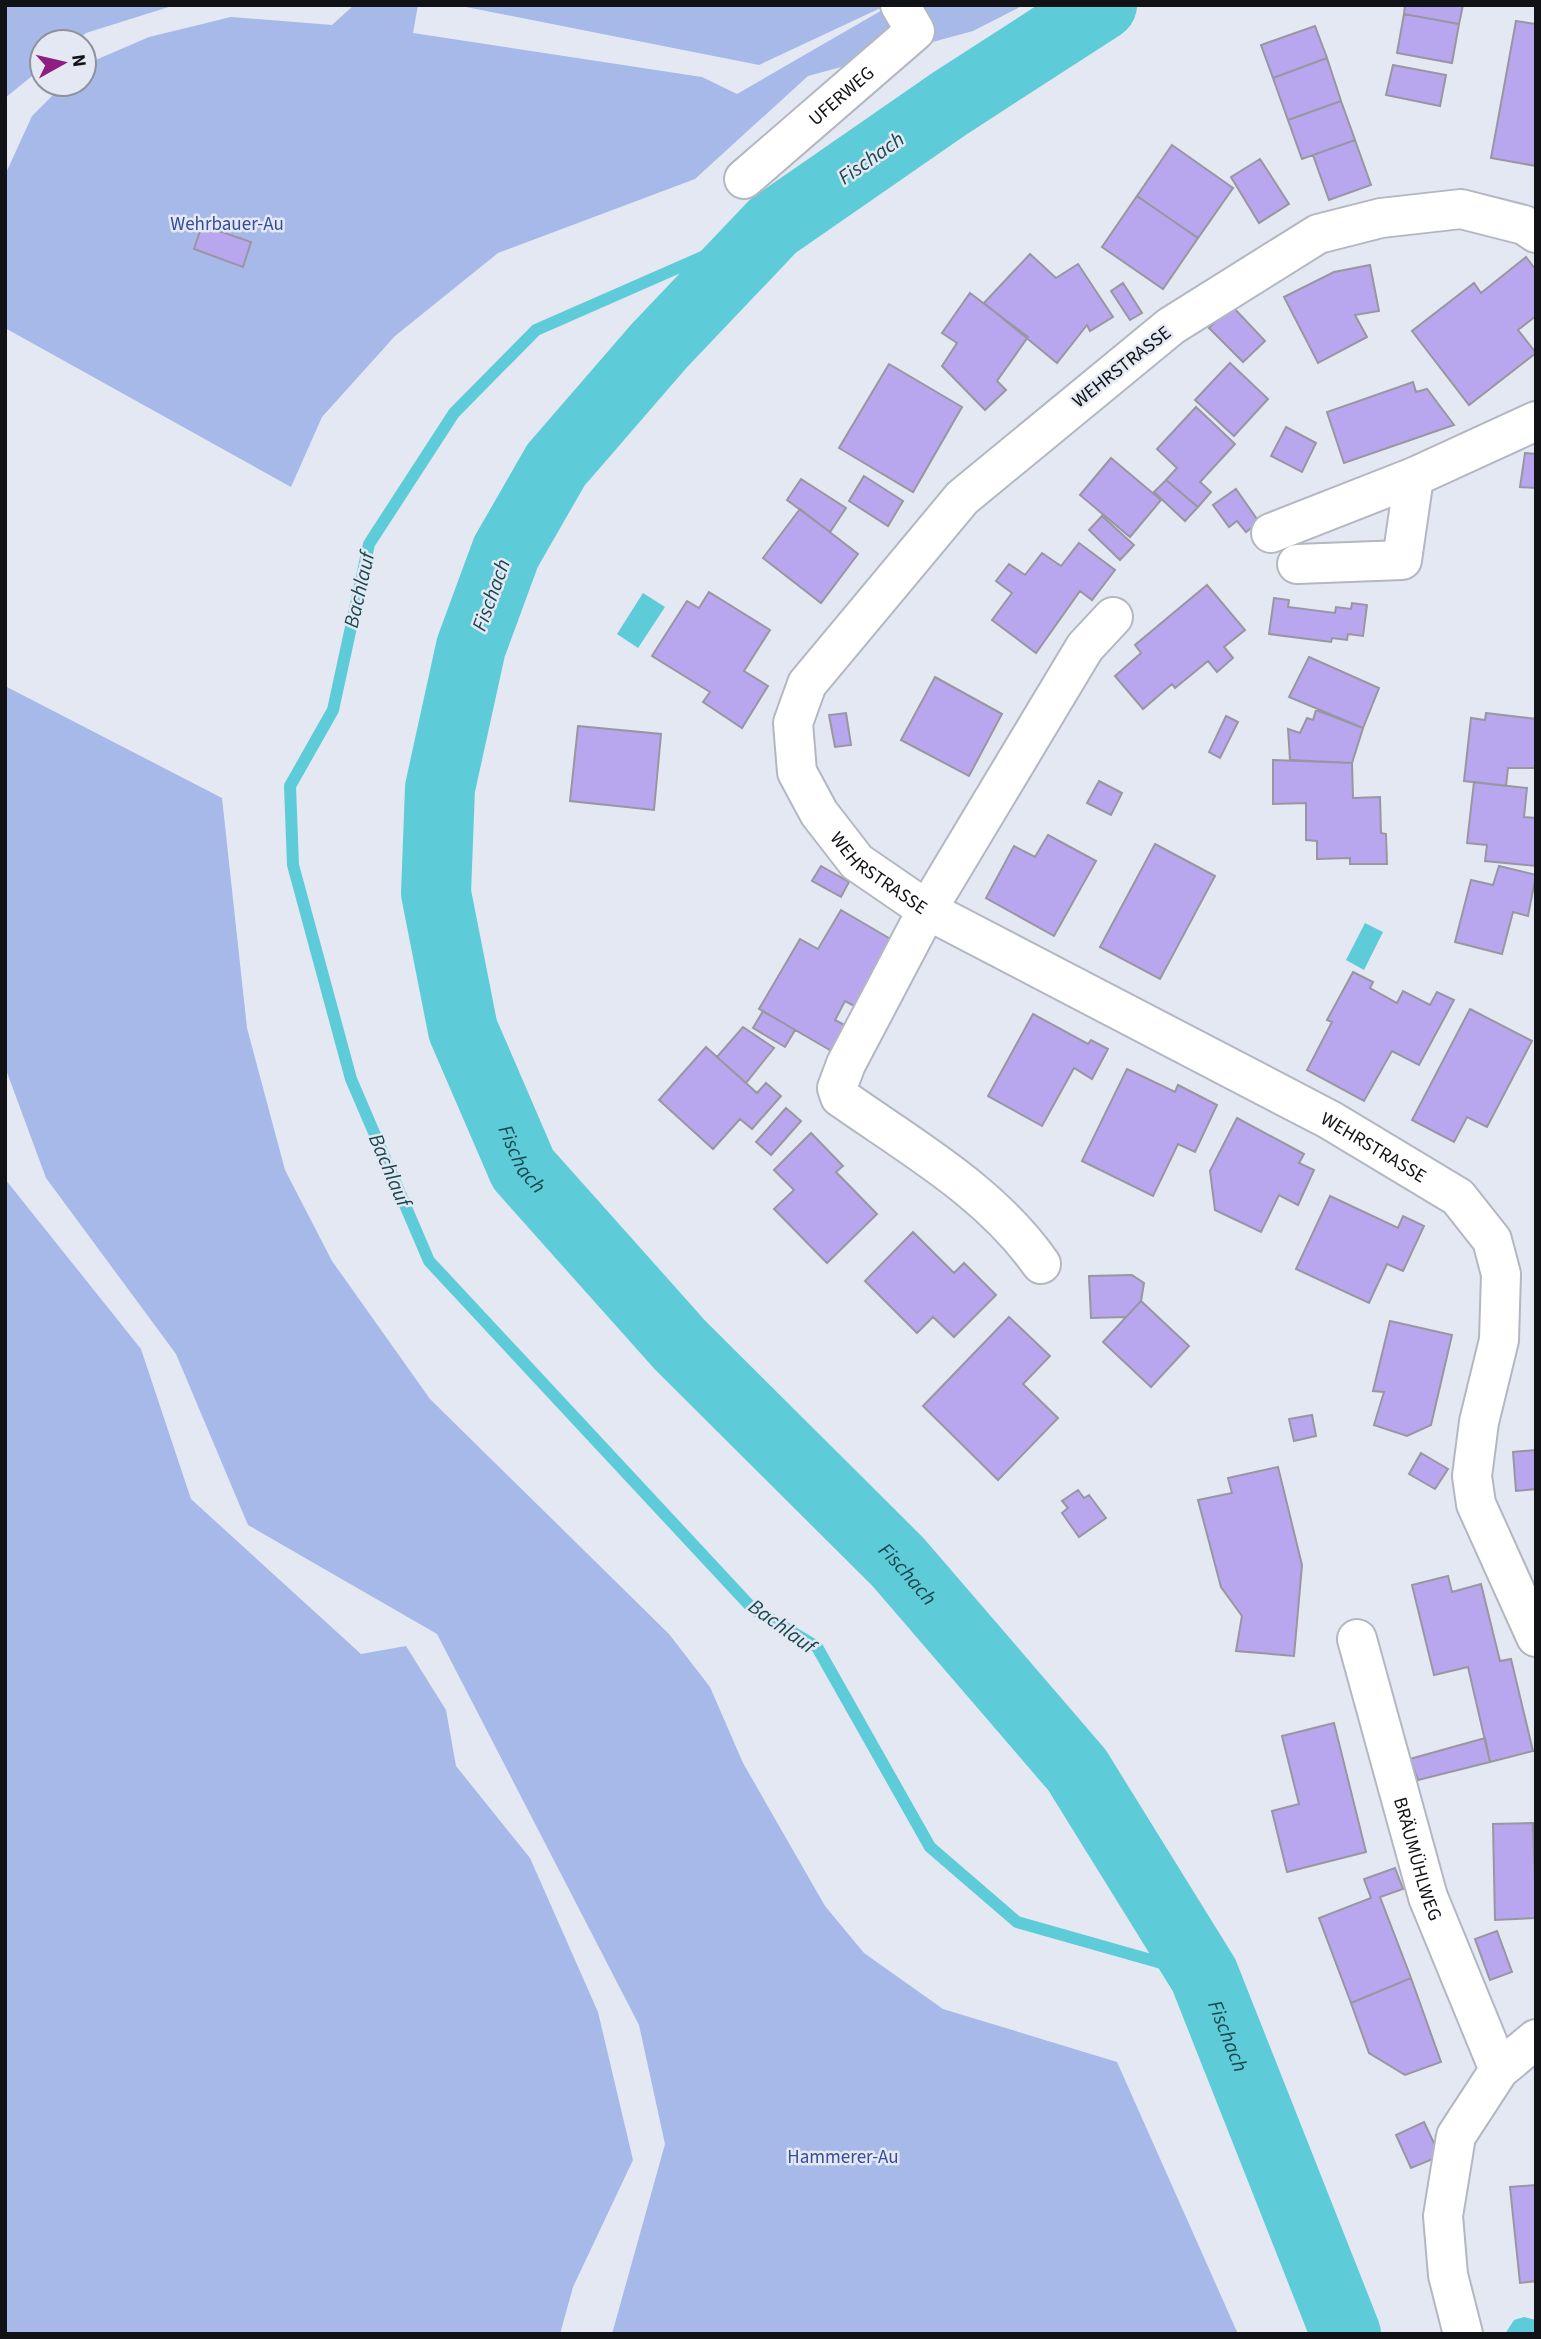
<svg xmlns="http://www.w3.org/2000/svg" width="1541" height="2339" viewBox="0 0 1541 2339" font-family="'Source Sans 3',sans-serif">
<style>
.green{fill:#a6b9e9}
.water{fill:#5ecbd8}
.lines{fill:none;stroke-linecap:round;stroke-linejoin:round}
.stream{stroke:#5ecbd8;stroke-width:12}
.river{stroke:#5ecbd8;stroke-width:70}
.building{fill:#b8a7ee;stroke:#9897a1;stroke-width:2}
.minor-casing{stroke:#b3b7c1;stroke-width:42}
.minor{stroke:#fff;stroke-width:38}
.labels{text-anchor:middle;stroke-width:5;stroke-linejoin:round;paint-order:stroke}
.street-label{font-size:19px;fill:#111216;stroke:#e3e8f3}
.park-label{font-size:19px;fill:#354d9b;stroke:#e3e8f3}
.water-label{font-size:21px;font-style:italic;fill:#18484e;stroke:#e3e8f3}
</style>
<rect width="100%" height="100%" fill="#e3e8f3"/>
<path class="green" d="M 5,5 L 175,5 L 86,33 L 75,42 L 42,42 L 42,68 L 5,98 Z
M 354,5 L 418,5 L 413,33 L 702,77 L 737,94 L 891,5 L 1024,5 L 973,31 L 808,76 L 695,179 L 498,253 L 395,336 L 322,417 L 291,487 L 5,328 L 5,175 L 32,116 L 64,84 L 84,84 L 84,65 L 149,37 L 231,17 L 332,25 Z
M 456,5 L 887,5 L 759,65 Z
M 5,686 L 222,798 L 247,1028 L 285,1170 L 332,1261 L 430,1399 L 669,1634 L 710,1687 L 743,1763 L 825,1906 L 864,1953 L 943,2009 L 1117,2062 L 1238,2334 L 612,2334 L 665,2144 L 639,2025 L 437,1634 L 248,1525 L 176,1354 L 46,1178 L 5,1067 Z
M 5,1179 L 141,1349 L 191,1499 L 361,1654 L 406,1646 L 446,1710 L 456,1766 L 530,1858 L 598,2012 L 633,2160 L 573,2287 L 560,2334 L 5,2334 Z"/>
<path class="water" d="M 643,593 L 665,607 L 638,648 L 617,634 Z
M 1365,923 L 1383,932 L 1364,970 L 1346,960 Z
M 1524,2317 L 1536,2320 L 1536,2334 L 1505,2334 L 1514,2320 Z"/>
<g class="lines">
<path class="stream" d="M 773,226 L 536,330 L 454,413 L 369,544 L 333,710 L 290,786 L 293,865 L 351,1079 L 429,1261 L 752,1608 L 817,1647 L 930,1847 L 1017,1922 L 1204,1975"/>
<path class="river" id="s1" d="M 1102,5 L 949,104 L 773,226 L 659,346 L 556,465 L 506,552 L 471,647 L 440,788 L 436,893 L 463,1030 L 523,1169 L 680,1345 L 898,1562 L 1077,1770 L 1204,1975 L 1346,2334"/>
</g>
<path class="building" d="M 1405,5 L 1463,5 L 1459,24 L 1404,14 Z
M 1404,14 L 1459,24 L 1452,63 L 1397,53 Z
M 1516,21 L 1536,24 L 1536,166 L 1491,158 Z
M 1315,26 L 1327,58 L 1273,78 L 1261,45 Z
M 1327,58 L 1341,101 L 1288,120 L 1273,78 Z
M 1393,65 L 1446,75 L 1440,106 L 1386,95 Z
M 1341,101 L 1355,140 L 1302,159 L 1288,120 Z
M 1355,140 L 1371,185 L 1329,200 L 1313,155 Z
M 1172,145 L 1233,188 L 1198,238 L 1137,196 Z
M 1260,159 L 1289,204 L 1259,223 L 1231,177 Z
M 1137,196 L 1198,238 L 1163,289 L 1102,247 Z
M 202,225 L 251,242 L 243,267 L 194,249 Z
M 1030,254 L 1056,278 L 1078,264 L 1113,317 L 1090,331 L 1087,325 L 1057,363 L 984,303 Z
M 1526,257 L 1536,270 L 1536,316 L 1518,330 L 1536,353 L 1469,405 L 1412,331 L 1474,283 L 1481,293 Z
M 1370,265 L 1379,311 L 1355,315 L 1367,337 L 1318,363 L 1284,297 L 1334,272 Z
M 1123,283 L 1142,313 L 1130,320 L 1111,291 Z
M 970,293 L 1028,337 L 997,381 L 1006,390 L 985,410 L 942,366 L 957,343 L 942,333 Z
M 1232,306 L 1265,341 L 1243,362 L 1209,328 Z
M 1230,363 L 1268,399 L 1234,436 L 1195,400 Z
M 889,364 L 962,407 L 913,492 L 839,448 Z
M 1413,382 L 1416,392 L 1427,389 L 1454,425 L 1344,463 L 1327,412 Z
M 1196,407 L 1235,444 L 1200,482 L 1211,492 L 1198,507 L 1166,480 L 1177,468 L 1157,449 Z
M 1286,427 L 1316,443 L 1302,472 L 1271,456 Z
M 1525,453 L 1536,454 L 1536,488 L 1520,487 Z
M 1111,458 L 1161,500 L 1130,537 L 1080,495 Z
M 864,476 L 903,501 L 888,526 L 849,501 Z
M 801,479 L 846,508 L 830,532 L 787,500 Z
M 1166,480 L 1198,507 L 1185,521 L 1154,492 Z
M 1236,489 L 1259,522 L 1246,532 L 1237,521 L 1229,527 L 1213,505 Z
M 800,509 L 858,554 L 821,603 L 763,558 Z
M 1102,516 L 1134,545 L 1120,560 L 1089,530 Z
M 1079,543 L 1115,570 L 1092,600 L 1080,591 L 1036,653 L 992,620 L 1012,593 L 996,581 L 1009,564 L 1025,575 L 1042,553 L 1061,566 Z
M 1207,585 L 1245,630 L 1224,647 L 1233,658 L 1217,672 L 1208,661 L 1175,688 L 1172,684 L 1143,709 L 1115,676 L 1141,653 L 1135,645 Z
M 709,592 L 770,630 L 744,671 L 768,686 L 742,728 L 703,702 L 710,692 L 652,656 L 687,601 L 699,608 Z
M 1274,598 L 1289,600 L 1288,607 L 1335,613 L 1336,607 L 1351,609 L 1352,603 L 1367,605 L 1363,636 L 1348,634 L 1347,640 L 1332,638 L 1331,642 L 1269,634 Z
M 1309,657 L 1379,688 L 1363,728 L 1289,697 Z
M 935,677 L 1002,714 L 969,776 L 901,740 Z
M 1316,710 L 1363,728 L 1352,763 L 1290,760 L 1288,729 L 1300,733 L 1307,718 L 1313,720 Z
M 846,713 L 851,745 L 835,747 L 829,715 Z
M 1486,713 L 1536,719 L 1536,768 L 1508,768 L 1506,786 L 1464,781 L 1471,718 L 1485,720 Z
M 1226,716 L 1238,722 L 1220,758 L 1209,752 Z
M 578,726 L 661,734 L 654,810 L 570,801 Z
M 1273,760 L 1352,763 L 1353,798 L 1380,797 L 1381,833 L 1386,834 L 1387,864 L 1350,864 L 1350,858 L 1317,859 L 1317,841 L 1306,840 L 1306,803 L 1273,804 Z
M 1099,781 L 1122,793 L 1111,815 L 1087,803 Z
M 1474,782 L 1527,788 L 1524,817 L 1536,818 L 1536,866 L 1485,861 L 1487,845 L 1467,843 Z
M 1048,835 L 1096,861 L 1054,936 L 986,898 L 1014,846 L 1035,857 Z
M 1155,844 L 1215,876 L 1160,979 L 1100,947 Z
M 821,866 L 849,882 L 841,897 L 812,881 Z
M 1499,866 L 1536,875 L 1528,916 L 1513,912 L 1502,954 L 1455,942 L 1471,880 L 1493,885 Z
M 841,910 L 894,941 L 856,1007 L 845,1001 L 835,1020 L 850,1028 L 835,1053 L 759,1009 L 800,939 L 818,949 Z
M 1353,972 L 1373,982 L 1370,988 L 1397,1003 L 1403,991 L 1430,1005 L 1437,992 L 1454,1000 L 1419,1065 L 1392,1051 L 1364,1101 L 1307,1070 L 1332,1022 L 1327,1020 Z
M 1470,1009 L 1532,1041 L 1487,1127 L 1467,1117 L 1454,1142 L 1412,1120 Z
M 763,1011 L 795,1030 L 785,1047 L 753,1028 Z
M 1033,1014 L 1088,1044 L 1091,1040 L 1108,1049 L 1092,1079 L 1074,1068 L 1042,1126 L 988,1096 Z
M 743,1027 L 774,1048 L 746,1083 L 717,1057 Z
M 706,1047 L 757,1093 L 766,1083 L 781,1096 L 752,1129 L 740,1119 L 713,1149 L 659,1100 Z
M 1127,1069 L 1175,1092 L 1178,1085 L 1217,1105 L 1195,1152 L 1178,1144 L 1153,1196 L 1082,1161 Z
M 786,1108 L 801,1121 L 771,1155 L 756,1142 Z
M 1237,1118 L 1304,1154 L 1299,1163 L 1314,1170 L 1298,1205 L 1279,1195 L 1261,1232 L 1215,1210 L 1210,1171 Z
M 811,1133 L 843,1166 L 836,1172 L 877,1214 L 827,1263 L 774,1209 L 794,1190 L 774,1170 Z
M 1330,1196 L 1398,1228 L 1403,1216 L 1424,1226 L 1403,1271 L 1387,1264 L 1369,1303 L 1296,1269 Z
M 913,1232 L 954,1273 L 964,1263 L 996,1295 L 954,1337 L 933,1317 L 917,1333 L 865,1281 Z
M 1132,1275 L 1144,1283 L 1141,1301 L 1126,1317 L 1091,1318 L 1089,1276 Z
M 1141,1301 L 1189,1346 L 1151,1387 L 1103,1342 Z
M 1009,1317 L 1050,1356 L 1023,1384 L 1058,1418 L 998,1480 L 923,1406 Z
M 1390,1321 L 1452,1335 L 1431,1425 L 1407,1436 L 1374,1425 L 1384,1392 L 1373,1391 Z
M 1312,1415 L 1316,1436 L 1294,1441 L 1289,1419 Z
M 1536,1450 L 1536,1489 L 1516,1491 L 1513,1452 Z
M 1421,1453 L 1448,1469 L 1435,1489 L 1409,1474 Z
M 1278,1467 L 1302,1565 L 1294,1656 L 1236,1651 L 1242,1616 L 1221,1587 L 1198,1500 L 1232,1493 L 1228,1478 Z
M 1078,1490 L 1084,1498 L 1089,1495 L 1106,1518 L 1079,1537 L 1062,1513 L 1068,1508 L 1062,1501 Z
M 1448,1576 L 1452,1592 L 1481,1584 L 1500,1661 L 1511,1659 L 1533,1751 L 1490,1762 L 1468,1667 L 1434,1675 L 1412,1585 Z
M 1334,1723 L 1366,1852 L 1287,1872 L 1272,1811 L 1299,1804 L 1282,1736 Z
M 1485,1738 L 1490,1762 L 1418,1780 L 1410,1759 Z
M 1533,1823 L 1536,1918 L 1495,1920 L 1493,1824 Z
M 1395,1868 L 1403,1889 L 1380,1897 L 1411,1978 L 1351,2003 L 1319,1918 L 1371,1898 L 1364,1879 Z
M 1497,1931 L 1512,1972 L 1490,1980 L 1475,1939 Z
M 1411,1978 L 1441,2062 L 1405,2075 L 1369,2053 L 1351,2003 Z
M 1424,2122 L 1440,2156 L 1411,2168 L 1396,2135 Z
M 1536,2185 L 1536,2281 L 1520,2283 L 1510,2187 Z"/>
<g class="lines">
<defs>
<g id="minor">
<path id="s2" d="M 744,179 L 915,31 L 900,5"/>
<path id="s3" d="M 1536,233 L 1524,225 L 1461,209 L 1381,218 L 1318,234 L 1171,326 L 962,498 L 807,684 L 793,723 L 797,772 L 819,813 L 857,862 L 927,910 L 1330,1120 L 1458,1197 L 1492,1240 L 1501,1274 L 1499,1340 L 1479,1422 L 1472,1476 L 1476,1504 L 1536,1637"/>
<path d="M 1271,533 L 1414,477 L 1536,421"/>
<path d="M 1297,564 L 1402,560 L 1414,477"/>
<path d="M 1041,1264 C 991,1192 911,1147 840,1097 L 837,1088 L 846,1064 L 927,910 L 1085,647 L 1113,617"/>
<path id="s4" d="M 1357,1639 L 1428,1897 L 1499,2070"/>
<path d="M 1463,2334 L 1448,2275 L 1443,2216 L 1456,2136 L 1499,2070 L 1536,2039"/>
</g>
</defs>
<use href="#minor" class="minor-casing"/>
<use href="#minor" class="minor"/>
</g>
<g class="labels">
<g class="street-label">
<text dy="7" stroke="none"><textPath href="#s2" startOffset="128">UFERWEG</textPath></text>
<text transform="translate(1121 366) rotate(-38)" y="7">WEHRSTRASSE</text>
<text dy="7" stroke="none"><textPath href="#s3" startOffset="1134">WEHRSTRASSE</textPath></text>
<text dy="7" stroke="none"><textPath href="#s3" startOffset="1701">WEHRSTRASSE</textPath></text>
<text dy="7" stroke="none"><textPath href="#s4" startOffset="228">BRÄUMÜHLWEG</textPath></text>
</g>
<g class="park-label">
<text x="227" y="230">Wehrbauer-Au</text>
<text x="843" y="2163">Hammerer-Au</text>
</g>
<g class="water-label">
<text transform="translate(871 158) rotate(-35)" y="7">Fischach</text>
<text transform="translate(359 590) rotate(-77)" y="7">Bachlauf</text>
<text transform="translate(491 595) rotate(-70)" y="7">Fischach</text>
<text dy="7" stroke="none"><textPath href="#s1" startOffset="1452">Fischach</textPath></text>
<text transform="translate(390 1170) rotate(67)" y="7">Bachlauf</text>
<text dy="7" stroke="none"><textPath href="#s1" startOffset="2020">Fischach</textPath></text>
<text transform="translate(782 1626) rotate(36)" y="7">Bachlauf</text>
<text dy="7" stroke="none"><textPath href="#s1" startOffset="2586">Fischach</textPath></text>
</g>
</g>
<rect width="1541" height="2339" fill="none" stroke="#111216" stroke-width="14"/>
<g transform="translate(63 63) rotate(82)"><circle r="33" fill="#e3e8f3" stroke="#8f929b" stroke-width="2"/>
<path d="M0-5L12 26L0 18L-12 26Z" fill="#8e1e80"/>
<text y="-10" font-size="19" font-weight="bold" text-anchor="middle" fill="#111216">N</text>
</g>
</svg>
